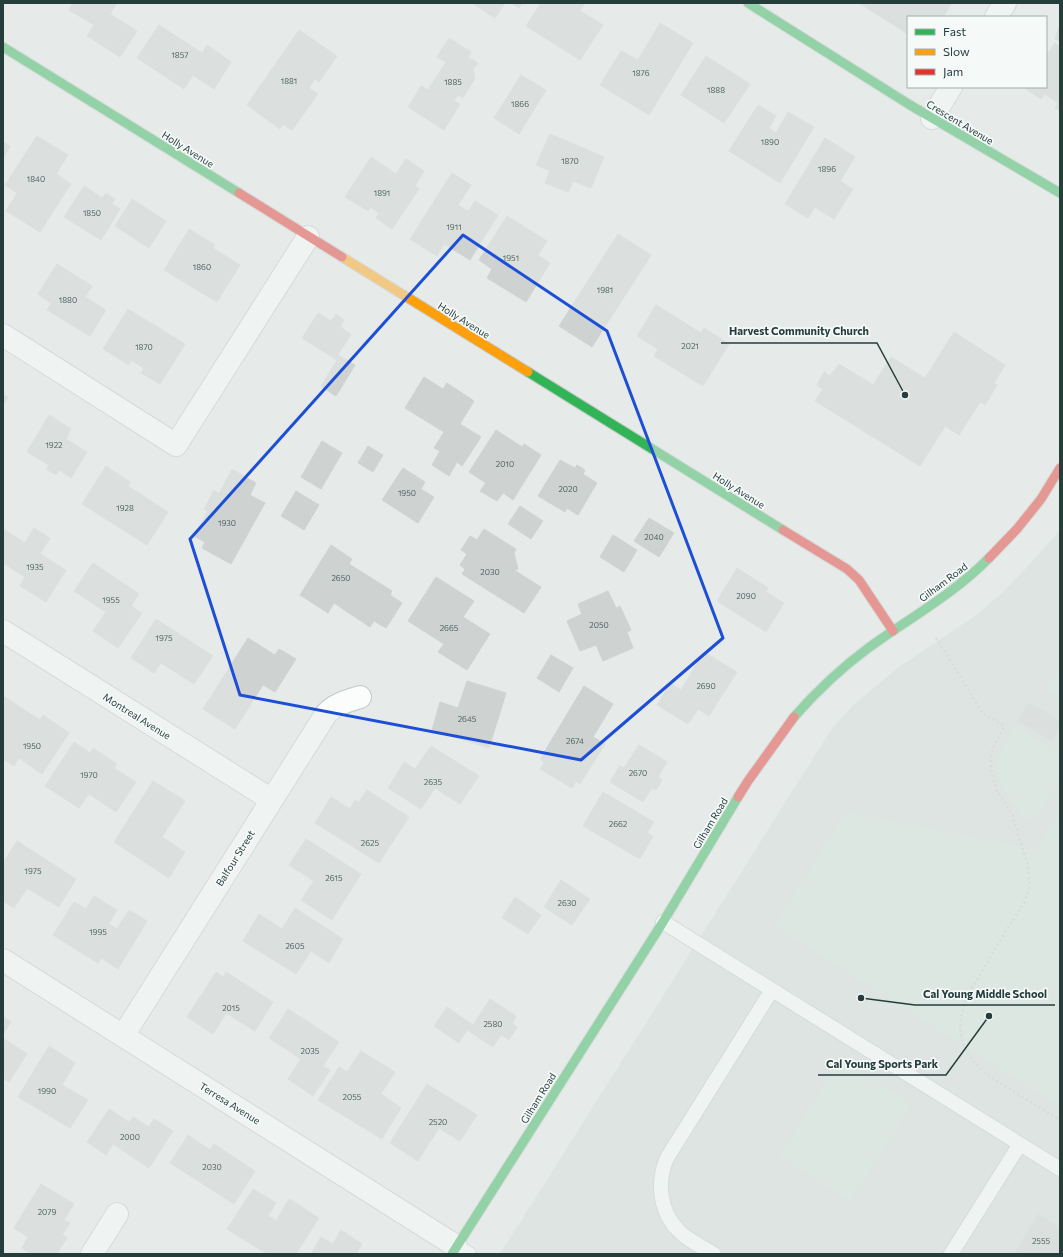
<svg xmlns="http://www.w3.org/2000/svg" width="1063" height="1257" viewBox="0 0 1063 1257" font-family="Commissioner,sans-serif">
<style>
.built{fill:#d5dcda}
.green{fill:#d1e3da}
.building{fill:#ced2d1;stroke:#cfd4d3}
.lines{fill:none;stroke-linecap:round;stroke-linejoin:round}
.lane-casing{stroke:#c3c8c7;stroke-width:16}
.street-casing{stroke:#c3c8c7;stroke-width:24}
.fast-casing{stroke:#c2c8c7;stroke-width:11}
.slow-casing{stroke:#c2c8c7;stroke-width:11}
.jam-casing{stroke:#c2c8c7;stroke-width:11}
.path{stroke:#c2cbca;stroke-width:2.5;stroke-dasharray:2 3;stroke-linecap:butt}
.lane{stroke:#fbfcfc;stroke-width:14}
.street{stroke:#fbfcfc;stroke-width:22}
.fast{stroke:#30b455;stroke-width:9}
.slow{stroke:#ff9f0a;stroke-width:9}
.jam{stroke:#e5322d;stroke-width:9}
.marked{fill:none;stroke:#1d4ed8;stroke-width:3;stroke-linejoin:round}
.labels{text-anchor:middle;stroke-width:3.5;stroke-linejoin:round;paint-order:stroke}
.number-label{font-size:8px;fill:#506462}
.street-label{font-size:10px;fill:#253e3c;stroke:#f5f9f8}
.leader{fill:none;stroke:#253e3c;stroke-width:1.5}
.callout-dot{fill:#253e3c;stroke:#f5f9f8;stroke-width:1.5}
.callout-label{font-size:11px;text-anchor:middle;font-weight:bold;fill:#253e3c;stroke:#f5f9f8;stroke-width:3.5;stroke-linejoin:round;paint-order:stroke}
</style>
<rect width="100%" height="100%" fill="#e6ebea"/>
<path class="built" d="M 1060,530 L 1060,1254 L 500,1254 L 831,730 L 851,707 L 896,669 L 976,615 L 1002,593 L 1027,567 Z"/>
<path class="green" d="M 1060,667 L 1060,697 L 1047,690 Z
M 1014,727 L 1060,755 L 1060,778 L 1038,815 L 1023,821 C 1019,808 1012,799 1005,789 C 990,767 1003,746 1014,727 Z
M 847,812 L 1037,850 L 1060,814 L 1060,1106 L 775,926 Z
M 840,1060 L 911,1104 L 850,1200 L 780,1156 Z"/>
<path class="building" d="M 73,3 L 117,3 L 110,14 L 137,31 L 120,57 L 87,36 L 94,25 L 69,10 Z
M 472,3 L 505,3 L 495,18 Z
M 511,3 L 522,3 L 519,8 Z
M 541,3 L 585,3 L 580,11 L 603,25 L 580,60 L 526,26 Z
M 859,3 L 952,3 L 943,17 L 908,17 L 908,34 Z
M 660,23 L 693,43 L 649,115 L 600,85 L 621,51 L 638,60 Z
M 1060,24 L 1060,41 L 1055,39 Z
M 159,25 L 202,53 L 207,45 L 231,62 L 214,89 L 193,75 L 184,89 L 137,58 Z
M 299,30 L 337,56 L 319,82 L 315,79 L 309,88 L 318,94 L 292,130 L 283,124 L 280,129 L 247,105 Z
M 449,38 L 471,52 L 468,57 L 478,63 L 473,70 L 475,78 L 463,98 L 458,95 L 454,101 L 460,104 L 444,130 L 408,107 L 421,86 L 428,90 L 446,62 L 437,57 Z
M 1055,43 L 1060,47 L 1060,111 L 1055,108 L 1058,103 L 1045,94 L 1041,99 L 1023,87 L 1046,87 L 1046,52 L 1048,53 Z
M 706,56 L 750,84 L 724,123 L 681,95 Z
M 521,75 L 546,90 L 519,134 L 494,118 Z
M 758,105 L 776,116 L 769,128 L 776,133 L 788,112 L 814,127 L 780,183 L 729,151 Z
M 550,134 L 604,157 L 591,188 L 573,181 L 568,192 L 545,183 L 550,171 L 536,165 Z
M 37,136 L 68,155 L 56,174 L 71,184 L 40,232 L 6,211 L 17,193 L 5,185 Z
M 825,138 L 855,157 L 840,181 L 853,189 L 834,219 L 815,207 L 808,218 L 785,204 Z
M 3,142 L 10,146 L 3,158 Z
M 371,157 L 396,174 L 406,159 L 424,171 L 415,186 L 419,189 L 392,229 L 376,218 L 379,213 L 370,207 L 368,211 L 345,197 Z
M 452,173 L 471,185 L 458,205 L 468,211 L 475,201 L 498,215 L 470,260 L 444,244 L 437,256 L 410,239 Z
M 84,186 L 102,198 L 106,193 L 115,199 L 112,204 L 120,209 L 101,240 L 64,217 Z
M 132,199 L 166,221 L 149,248 L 115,226 Z
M 507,216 L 547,241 L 538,255 L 550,263 L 526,302 L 487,278 L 492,269 L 479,260 Z
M 189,229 L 215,245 L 213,248 L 240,265 L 217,302 L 164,270 Z
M 618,234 L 651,255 L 592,347 L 559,326 Z
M 57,264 L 92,286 L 85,297 L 106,310 L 90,336 L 47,310 L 51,303 L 38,294 Z
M 656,305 L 701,333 L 704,328 L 729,344 L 703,386 L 654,356 L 658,349 L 637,336 Z
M 128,309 L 185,344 L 160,384 L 141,373 L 144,368 L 131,360 L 129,365 L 103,349 Z
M 318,313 L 331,321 L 336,314 L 344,320 L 340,327 L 351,334 L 338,355 L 355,365 L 336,396 L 321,386 L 337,360 L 302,338 Z
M 954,332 L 1005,365 L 994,383 L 997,385 L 985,405 L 980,402 L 959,435 L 945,426 L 920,466 L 815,401 L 823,389 L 817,385 L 824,372 L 830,376 L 839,364 L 873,385 L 891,357 L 925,378 Z
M 424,377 L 443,389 L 447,383 L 474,401 L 460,424 L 481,437 L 462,466 L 457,462 L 449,476 L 432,465 L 440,451 L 434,448 L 444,432 L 405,408 Z
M 3,394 L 8,397 L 3,405 Z
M 49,415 L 71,429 L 66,439 L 87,452 L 71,478 L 59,470 L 56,475 L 46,469 L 49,465 L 27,452 Z
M 496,430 L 522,447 L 524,444 L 541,455 L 513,500 L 503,493 L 497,501 L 480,491 L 486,483 L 469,472 Z
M 322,441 L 342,453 L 321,489 L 301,477 Z
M 368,446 L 383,455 L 373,472 L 358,463 Z
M 560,460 L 575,468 L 577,465 L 585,470 L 583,474 L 597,483 L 578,515 L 567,508 L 565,512 L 538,496 Z
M 106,466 L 130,482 L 128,486 L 168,512 L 147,545 L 82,504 Z
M 403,468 L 425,482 L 421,489 L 434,497 L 418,523 L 382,500 Z
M 232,469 L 256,483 L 250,495 L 265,503 L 231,564 L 202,548 L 205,542 L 194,536 L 208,511 L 204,509 L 214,490 L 219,494 Z
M 296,491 L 319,505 L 304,530 L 281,516 Z
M 520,506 L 543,521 L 531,539 L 508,524 Z
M 649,518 L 674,533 L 659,557 L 634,541 Z
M 34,528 L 50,538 L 40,554 L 66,570 L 46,602 L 20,586 L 25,577 L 3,563 L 3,534 L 5,530 L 25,543 Z
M 484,529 L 516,549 L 514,553 L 518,569 L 514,570 L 541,587 L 524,613 L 462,574 L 465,569 L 460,565 L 467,554 L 461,550 L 470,536 L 477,540 Z
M 613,535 L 637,550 L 624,572 L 600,557 Z
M 331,545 L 352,559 L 349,564 L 392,591 L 390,595 L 402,603 L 386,628 L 374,621 L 370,627 L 334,603 L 328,613 L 300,595 Z
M 93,563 L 139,594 L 131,606 L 142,613 L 118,648 L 93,631 L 106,612 L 74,591 Z
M 737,568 L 768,588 L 766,592 L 784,603 L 766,632 L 717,601 Z
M 436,577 L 474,601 L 463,617 L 490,634 L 467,670 L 438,652 L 444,644 L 408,621 Z
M 608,591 L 616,608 L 620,606 L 631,630 L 627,632 L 633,648 L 603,661 L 596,645 L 580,651 L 567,621 L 582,614 L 578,604 Z
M 156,619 L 213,656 L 194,684 L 161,663 L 154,673 L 131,658 Z
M 248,638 L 275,655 L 279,649 L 296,659 L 275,692 L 263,685 L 235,729 L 203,709 Z
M 704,652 L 737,672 L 709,716 L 698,709 L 688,724 L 657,705 L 670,683 L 681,690 Z
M 551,655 L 573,668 L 559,692 L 537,678 Z
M 467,681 L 506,693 L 489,748 L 432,730 L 440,702 L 458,708 Z
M 584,686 L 613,704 L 593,737 L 605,744 L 580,784 L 576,781 L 572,788 L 540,769 L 544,762 L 540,759 Z
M 3,696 L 40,720 L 43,715 L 69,733 L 42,774 L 19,758 L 14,766 L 3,759 Z
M 1029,703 L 1060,721 L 1060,728 L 1052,741 L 1018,721 Z
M 74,742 L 90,753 L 93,748 L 117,764 L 114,768 L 136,782 L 116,812 L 89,794 L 79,808 L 45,786 Z
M 639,745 L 667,762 L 658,777 L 662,780 L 656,790 L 652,788 L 643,802 L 610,782 L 620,766 L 624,768 Z
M 431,746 L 479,776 L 460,804 L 435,788 L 421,809 L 388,788 L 404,762 L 415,769 Z
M 153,781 L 185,801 L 162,837 L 185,852 L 169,878 L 114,842 Z
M 367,790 L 409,817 L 379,863 L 315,823 L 331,797 L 350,809 L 355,800 L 359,802 Z
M 603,792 L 654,822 L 647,833 L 653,836 L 640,859 L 583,826 Z
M 306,839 L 361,874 L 332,920 L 301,900 L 314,881 L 289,865 Z
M 17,841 L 76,879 L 59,907 L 27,888 L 14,908 L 3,901 L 3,863 Z
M 561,880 L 590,899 L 572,925 L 544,907 Z
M 94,896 L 117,910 L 109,924 L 117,929 L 129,910 L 147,921 L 118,969 L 101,958 L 98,963 L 53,935 L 74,902 L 86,909 Z
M 515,897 L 541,915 L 528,934 L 502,918 Z
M 295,908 L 343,939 L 329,963 L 311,951 L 296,974 L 243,941 L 259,914 L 282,929 Z
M 216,972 L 223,977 L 226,972 L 273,1002 L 255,1031 L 226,1013 L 213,1034 L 187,1017 Z
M 490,999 L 516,1016 L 512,1023 L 517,1027 L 509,1040 L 501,1035 L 493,1047 L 467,1030 L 459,1043 L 434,1026 L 447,1007 L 473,1025 Z
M 288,1009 L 339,1042 L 323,1066 L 330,1070 L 313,1096 L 288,1079 L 301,1059 L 269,1038 Z
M 3,1017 L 11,1022 L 3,1034 Z
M 3,1038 L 27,1054 L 9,1082 L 3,1078 Z
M 49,1046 L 75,1063 L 62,1085 L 88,1100 L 70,1128 L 18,1097 Z
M 361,1051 L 395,1072 L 381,1094 L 401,1108 L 382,1139 L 318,1100 L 339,1067 L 347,1072 Z
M 427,1084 L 477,1115 L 460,1141 L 439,1128 L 418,1161 L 390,1143 Z
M 109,1109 L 129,1122 L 133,1117 L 149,1127 L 154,1119 L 173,1131 L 149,1168 L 113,1144 L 106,1155 L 87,1142 Z
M 188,1135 L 210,1150 L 214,1144 L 255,1171 L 234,1204 L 170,1163 Z
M 41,1184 L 74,1204 L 64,1220 L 70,1223 L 62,1235 L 67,1238 L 57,1254 L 32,1254 L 22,1248 L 28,1237 L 14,1228 Z
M 253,1189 L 276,1203 L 268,1216 L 276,1221 L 289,1199 L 319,1218 L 296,1254 L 267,1254 L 227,1229 Z
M 1038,1214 L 1060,1228 L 1060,1254 L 1014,1254 Z
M 341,1230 L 362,1244 L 356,1254 L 311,1254 L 321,1237 L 333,1244 Z"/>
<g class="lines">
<defs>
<path id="lane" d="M 663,922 L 1060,1169
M 456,1246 L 469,1254
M 714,1254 C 703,1247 689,1241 680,1232 C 660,1213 656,1183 667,1158 L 772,990
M 951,1254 L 1020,1144"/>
<path id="street" d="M 996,17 L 1005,3
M 932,118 L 951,87
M 3,335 L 176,445 L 308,237
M 3,631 L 272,800
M 3,960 L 456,1246
M 123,1036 L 326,714 C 335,704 347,701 360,697
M 92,1254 L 117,1214"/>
<path id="fast" d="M 748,3 L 910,105 L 1060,193
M 3,47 L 239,193
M 528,372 L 783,530
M 794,717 C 816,692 840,669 867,649 C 908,619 954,594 989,558
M 452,1254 L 663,922 L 738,797"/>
<path id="slow" d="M 342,257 L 528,372"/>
<path id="jam" d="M 239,193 L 342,257
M 783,530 L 847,569 L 859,580 L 893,631
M 989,558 L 1017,529 L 1041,499 L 1060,468
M 738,797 L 748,781 L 794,717"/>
</defs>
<use href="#lane" class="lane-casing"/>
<use href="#street" class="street-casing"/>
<use href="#fast" class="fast-casing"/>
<use href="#slow" class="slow-casing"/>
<use href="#jam" class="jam-casing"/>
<path class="path" d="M 936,638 L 983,713 L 1004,726 L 993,748 L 991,758 L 991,770 L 997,791 L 1012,814 L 1019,837 L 1028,865 L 1030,887 L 1024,903 L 1001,939 L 968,995 C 953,1029 960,1053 989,1076 L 1060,1120"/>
<use href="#lane" class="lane"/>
<use href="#street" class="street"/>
<use href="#fast" class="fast"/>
<use href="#slow" class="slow"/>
<use href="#jam" class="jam"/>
</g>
<path d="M0 0H1063V1257H0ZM 463,235 L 607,331 L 723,638 L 581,760 L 240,695 L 190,539 Z" fill="#e6ebea" fill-opacity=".55" fill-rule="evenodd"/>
<path class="marked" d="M 463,235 L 607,331 L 723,638 L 581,760 L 240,695 L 190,539 Z"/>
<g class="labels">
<g class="number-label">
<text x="180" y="58">1857</text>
<text x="641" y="76">1876</text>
<text x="289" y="84">1881</text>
<text x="453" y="85">1885</text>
<text x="716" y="93">1888</text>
<text x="520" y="107">1866</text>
<text x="770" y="145">1890</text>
<text x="570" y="164">1870</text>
<text x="827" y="172">1896</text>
<text x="36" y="182">1840</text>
<text x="382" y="196">1891</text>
<text x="92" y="216">1850</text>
<text x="454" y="230">1911</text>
<text x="511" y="261">1951</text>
<text x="202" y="270">1860</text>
<text x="605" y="293">1981</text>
<text x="68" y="303">1880</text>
<text x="690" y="349">2021</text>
<text x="144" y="350">1870</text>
<text x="54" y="448">1922</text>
<text x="505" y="467">2010</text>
<text x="568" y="492">2020</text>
<text x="407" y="496">1950</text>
<text x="125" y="511">1928</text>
<text x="227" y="526">1930</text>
<text x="654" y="540">2040</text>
<text x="35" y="570">1935</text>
<text x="490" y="575">2030</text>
<text x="341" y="581">2650</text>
<text x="746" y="599">2090</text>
<text x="111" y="603">1955</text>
<text x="599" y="628">2050</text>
<text x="449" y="631">2665</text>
<text x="164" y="641">1975</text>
<text x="706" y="689">2690</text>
<text x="467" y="722">2645</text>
<text x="575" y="744">2674</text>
<text x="32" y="749">1950</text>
<text x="638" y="776">2670</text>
<text x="89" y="778">1970</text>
<text x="433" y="785">2635</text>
<text x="618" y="827">2662</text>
<text x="370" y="846">2625</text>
<text x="33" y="874">1975</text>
<text x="334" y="881">2615</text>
<text x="567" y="906">2630</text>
<text x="98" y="935">1995</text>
<text x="295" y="949">2605</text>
<text x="231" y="1011">2015</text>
<text x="493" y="1027">2580</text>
<text x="310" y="1054">2035</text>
<text x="47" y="1094">1990</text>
<text x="352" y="1100">2055</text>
<text x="438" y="1125">2520</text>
<text x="130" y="1140">2000</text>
<text x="212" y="1170">2030</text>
<text x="47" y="1215">2079</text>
<text x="1041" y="1244">2555</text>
</g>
<g class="street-label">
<text transform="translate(960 122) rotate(31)" y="4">Crescent Avenue</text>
<text transform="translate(188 149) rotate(32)" y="4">Holly Avenue</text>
<text transform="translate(464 320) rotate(32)" y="4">Holly Avenue</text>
<text transform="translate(739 490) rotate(32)" y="4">Holly Avenue</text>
<text transform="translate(943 582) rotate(-37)" y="4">Gilham Road</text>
<text transform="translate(137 716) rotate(32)" y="4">Montreal Avenue</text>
<text transform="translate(710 823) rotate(-59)" y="4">Gilham Road</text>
<text transform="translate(235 858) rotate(-58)" y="4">Balfour Street</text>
<text transform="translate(538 1098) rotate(-58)" y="4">Gilham Road</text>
<text transform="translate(230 1103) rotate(32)" y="4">Terresa Avenue</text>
</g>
</g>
<path class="leader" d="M905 395L877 343H721M861 998L915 1005H1055M989 1016L946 1075H818"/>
<g class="callout-dot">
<circle cx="905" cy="395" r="4"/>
<circle cx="861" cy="998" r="4"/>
<circle cx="989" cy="1016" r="4"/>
</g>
<g class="callout-label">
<text x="799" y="335">Harvest Community Church</text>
<text x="985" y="998">Cal Young Middle School</text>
<text x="882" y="1068">Cal Young Sports Park</text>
</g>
<rect width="1063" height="1257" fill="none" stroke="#253e3c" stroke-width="8"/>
<rect x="907" y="16" width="140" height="72" fill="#f5f9f8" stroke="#a2aead"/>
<rect x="915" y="29" width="20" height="6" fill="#30b455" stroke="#a2aead"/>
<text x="943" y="36" font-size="12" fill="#253e3c">Fast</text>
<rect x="915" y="49" width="20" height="6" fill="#ff9f0a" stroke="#a2aead"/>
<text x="943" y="56" font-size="12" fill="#253e3c">Slow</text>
<rect x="915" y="69" width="20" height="6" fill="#e5322d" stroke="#a2aead"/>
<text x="943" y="76" font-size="12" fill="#253e3c">Jam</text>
</svg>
